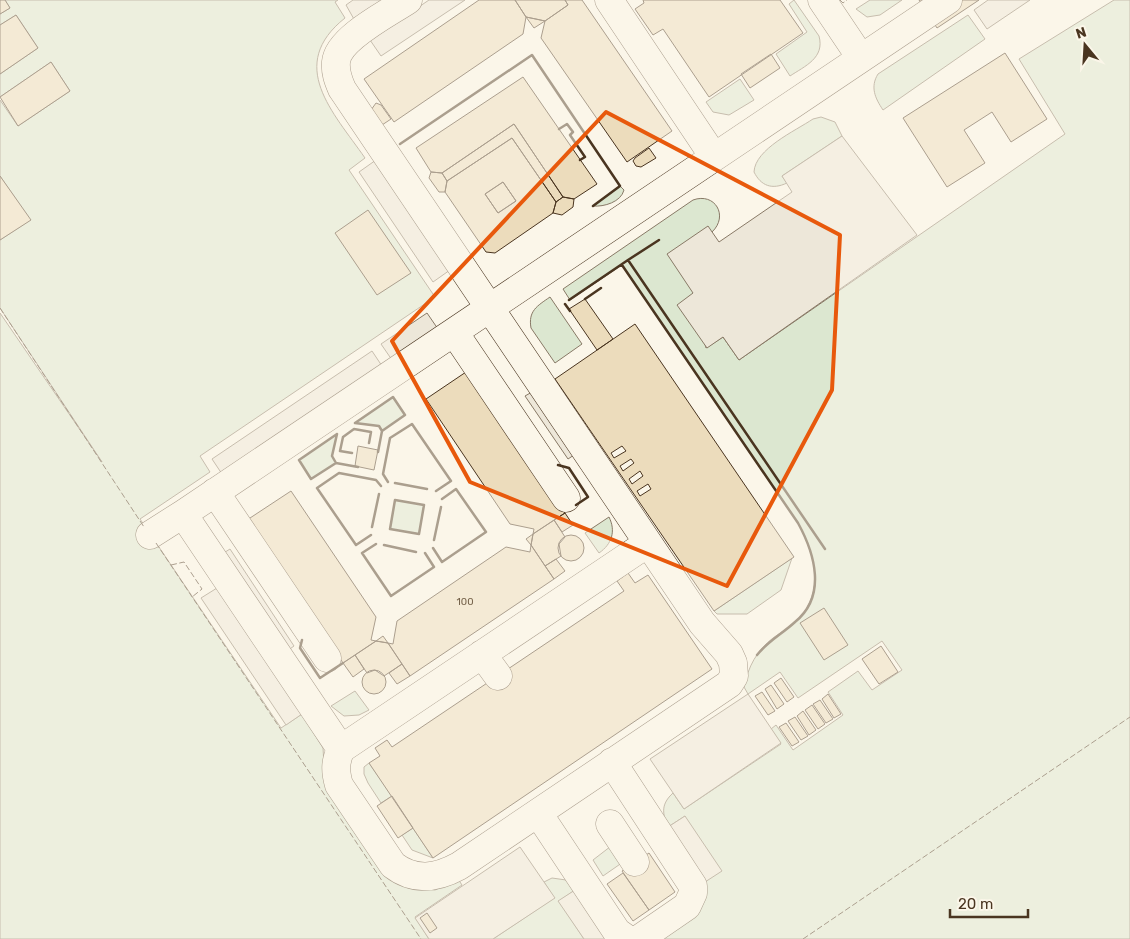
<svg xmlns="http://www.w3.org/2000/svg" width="1130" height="939" viewBox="0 0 1130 939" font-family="Rubik,sans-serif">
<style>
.green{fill:#dce7d0;stroke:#887966}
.parking{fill:#ede7d9;stroke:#887966}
.building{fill:#ecdcbc;stroke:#4a3520;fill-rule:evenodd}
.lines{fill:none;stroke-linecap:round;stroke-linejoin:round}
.minor-casing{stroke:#4a3520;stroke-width:29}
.minor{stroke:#fbf6e9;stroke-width:28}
.fence{stroke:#4a3520;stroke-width:1;stroke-dasharray:6 2.5;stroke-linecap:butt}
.wall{stroke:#4a3520;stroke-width:2.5}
.marked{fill:none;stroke:#e8590c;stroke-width:4;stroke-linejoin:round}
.labels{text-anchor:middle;stroke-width:4;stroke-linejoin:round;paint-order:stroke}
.number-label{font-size:10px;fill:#725f47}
</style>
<rect width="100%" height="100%" fill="#fbf6e9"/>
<path class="green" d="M 5,0 L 338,0 L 335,2 L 345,18 C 286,65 333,112 365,158 L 349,170 L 435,297 L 200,456 L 210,472 L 140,519 L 281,728 L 302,714 L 323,748 L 325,781 L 407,887 L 435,890 L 458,879 L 462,885 L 415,917 L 429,939 L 0,939 L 0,313 L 102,462 L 0,308 L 0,240 L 30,220 L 0,176 L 0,100 L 18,126 L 70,91 L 51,62 L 0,97 L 0,74 L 38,48 L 16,15 L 0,25 L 0,14 L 10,8 Z
M 794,0 L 819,36 C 825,58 805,66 790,76 L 776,54 L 807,32 L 789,4 Z
M 870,0 L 902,0 L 880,15 L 867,17 L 856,9 Z
M 1114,0 L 1130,0 L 1130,939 L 662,939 C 679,927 698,918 705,898 L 685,816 L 668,827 C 662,813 661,804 673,793 L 684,809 L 781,744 L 771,729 L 776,725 L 793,750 L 843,715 L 828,692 L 858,671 L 872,690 L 902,670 L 882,641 L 798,698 L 780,672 L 748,694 L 744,687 C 748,667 757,650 773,638 C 781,632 791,627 798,620 C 825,591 815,555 798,523 L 622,265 L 570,300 L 563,289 L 693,200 C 715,192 729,216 712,232 L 707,227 L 693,294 L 706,348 L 723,337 L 739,360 L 1065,134 L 1019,59 Z
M 968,15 L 985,39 L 883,110 C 875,98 870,87 878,74 Z
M 740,79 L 754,100 L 729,115 L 713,112 L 706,102 Z
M 821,117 L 835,122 L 842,136 L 782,176 L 787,183 C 772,190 761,186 754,172 C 755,149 795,131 813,119 Z
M 620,186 L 624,190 C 621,202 604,207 593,206 Z
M 550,297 L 582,344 L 555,363 L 531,328 C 528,311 537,306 550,297 Z
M 393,397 L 405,415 L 382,431 L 379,426 L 355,423 Z
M 337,434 L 332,456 L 336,463 L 311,479 L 299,460 Z
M 395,500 L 424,505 L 419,534 L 390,529 Z
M 609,517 C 616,531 612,544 599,553 L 585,533 Z
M 792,558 L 781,590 L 747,614 L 717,614 L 714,611 Z
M 355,691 L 369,710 L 359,715 L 344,716 L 331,706 Z
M 369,763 L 392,796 L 381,803 L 368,783 L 364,774 L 364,767 Z
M 413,828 L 433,858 L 412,850 L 402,835 Z
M 615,843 L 626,860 L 603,876 L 593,860 Z
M 552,878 L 566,880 L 575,890 L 559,901 L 584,939 L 493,939 L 554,898 L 544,882 Z"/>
<path class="parking" d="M 353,0 L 386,0 L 355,21 L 346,5 Z
M 429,0 L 465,0 L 381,56 L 370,40 Z
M 988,0 L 1030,0 L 987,29 L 974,10 Z
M 842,136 L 917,235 L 739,360 L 723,337 L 707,348 L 677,305 L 693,293 L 667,254 L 708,226 L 719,242 L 792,192 L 782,176 Z
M 376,160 L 450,270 L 433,282 L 359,172 Z
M 427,313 L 438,329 L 392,360 L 381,344 Z
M 372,351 L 382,366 L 222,474 L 212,459 Z
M 532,392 L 574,455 L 568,459 L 525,396 Z
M 230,549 L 294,646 L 287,651 L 222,554 Z
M 217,588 L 302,714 L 286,725 L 201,598 Z
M 748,694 L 781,743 L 684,809 L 650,759 Z
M 685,816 L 722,871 L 705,882 L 668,827 Z
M 520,847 L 555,898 L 493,939 L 429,939 L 415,918 Z
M 575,890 L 607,939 L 584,939 L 558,901 Z"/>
<path class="building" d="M 0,0 L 5,0 L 10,8 L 0,14 Z
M 479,0 L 515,0 L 526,17 L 523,34 L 394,122 L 364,79 Z
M 515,0 L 565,0 L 568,5 L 545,21 L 526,17 Z
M 565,0 L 582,0 L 672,131 L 627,162 L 541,38 L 545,21 L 568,5 Z
M 643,0 L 780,0 L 803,33 L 709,97 L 663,29 L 653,35 L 635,9 L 644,3 Z
M 919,0 L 979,0 L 937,28 Z
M 16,15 L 38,48 L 0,74 L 0,25 Z
M 526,17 L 536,19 L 545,21 L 534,28 Z
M 1005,53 L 1047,119 L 1011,142 L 992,112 L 964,130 L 985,163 L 947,187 L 903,118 Z
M 771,54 L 780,68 L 750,88 L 741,74 Z
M 51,62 L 70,91 L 18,126 L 0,97 Z
M 523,77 L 597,184 L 574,199 L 563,197 L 514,124 L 442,173 L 431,172 L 416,148 Z
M 376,103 L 381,105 L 391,119 L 382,125 L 371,110 Z
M 514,124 L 563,197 L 556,202 L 512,138 L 447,181 L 442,173 Z
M 512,138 L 556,202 L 553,213 L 495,253 L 486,252 L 445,192 L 447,181 ZM 503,182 L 516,201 L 498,213 L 485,194 Z
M 649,148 L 656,158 L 641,167 L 636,166 L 633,161 L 635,158 Z
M 431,172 L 442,173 L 447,181 L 445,192 L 439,192 L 429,178 Z
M 0,176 L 31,220 L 0,240 Z
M 503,182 L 516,201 L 498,213 L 485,194 Z
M 563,197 L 574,199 L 573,207 L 562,215 L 553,213 L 556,202 Z
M 368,210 L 411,273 L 377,295 L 335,233 Z
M 585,299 L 613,339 L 597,350 L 569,309 Z
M 635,324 L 794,557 L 714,611 L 555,379 Z
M 469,370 L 565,513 L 533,534 L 534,529 L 510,524 L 426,399 Z
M 358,446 L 378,450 L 374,470 L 355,466 Z
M 622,446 L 626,451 L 614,458 L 611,453 Z
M 631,459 L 634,463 L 623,471 L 620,466 Z
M 640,471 L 643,476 L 632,484 L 629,479 Z
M 648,484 L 651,489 L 640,496 L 637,491 Z
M 291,491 L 376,617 L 371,640 L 376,641 L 343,663 L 247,520 Z
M 565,513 L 573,525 L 562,532 L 554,520 Z
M 554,520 L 565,537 L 559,544 L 561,556 L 545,566 L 531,545 L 533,534 Z
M 533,534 L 532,540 L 531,545 L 526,539 Z
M558 548a13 13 0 1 1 26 0a13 13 0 1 1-26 0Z
M 531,545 L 554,579 L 410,676 L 388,643 L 393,644 L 397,621 L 506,547 L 530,552 Z
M 556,559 L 565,571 L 554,579 L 545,566 Z
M 628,573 L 635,583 L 648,575 L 712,669 L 433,858 L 369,763 L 380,756 L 375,748 L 387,740 L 392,747 L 624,591 L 617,581 Z
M 824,608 L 848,645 L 824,660 L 800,623 Z
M 383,636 L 388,643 L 376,641 Z
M 376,641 L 388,643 L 402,664 L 384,676 L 375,670 L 367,673 L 355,655 Z
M 881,646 L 898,672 L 879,684 L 862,659 Z
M 355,655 L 364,669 L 353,677 L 343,663 Z
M 402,664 L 410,676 L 397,684 L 389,673 Z
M362 682a12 12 0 1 1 24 0a12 12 0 1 1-24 0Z
M 781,678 L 794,697 L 787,702 L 774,683 Z
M 771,685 L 784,704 L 777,709 L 765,689 Z
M 762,692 L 775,711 L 768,715 L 755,696 Z
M 828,694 L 841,714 L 834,718 L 822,699 Z
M 820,700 L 833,719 L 826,723 L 813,704 Z
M 812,705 L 825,724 L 818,729 L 805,710 Z
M 803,711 L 816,730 L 809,735 L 797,716 Z
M 795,717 L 808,736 L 801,740 L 788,721 Z
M 786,723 L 799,742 L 792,746 L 779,727 Z
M 392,796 L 413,828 L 398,838 L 377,806 Z
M 649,853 L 675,892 L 649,910 L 622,871 Z
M 623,873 L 649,910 L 633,921 L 607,884 Z
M 427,913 L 437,928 L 430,933 L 420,918 Z"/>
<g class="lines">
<defs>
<path id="minor" d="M 408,0 C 389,13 338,38 336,62 C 335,72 338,80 342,89 L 702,623 L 729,654 L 733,663 L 734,676 L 729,684 L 459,866 C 437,878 415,882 393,865 L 339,785 C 335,771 335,762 341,749 L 648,543
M 609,0 L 714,157
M 822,0 L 861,58
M 454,332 L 566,498
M 215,492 L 327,658
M 150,535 L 183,514
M 482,654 L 498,676
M 341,749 L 183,514 L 948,0
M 612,762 L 693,886 L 693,893 L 687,906 L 639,939
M 538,813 L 617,932 L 627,939
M 610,824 L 635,862"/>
</defs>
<use href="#minor" class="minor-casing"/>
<use href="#minor" class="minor"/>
<path class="fence" d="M 840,0 L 843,3 L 847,0
M 0,308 L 144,527
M 156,543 L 421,939
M 171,565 L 184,562 L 202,589 L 192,597
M 803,939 L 1130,717"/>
<path class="wall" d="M 559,129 L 567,124 L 573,132 L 570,135 L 585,157 L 580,160
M 400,144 L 532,55 L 620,186 L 593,206
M 628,260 L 659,240
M 622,265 L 798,523 C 815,554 827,596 795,622 C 782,634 768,641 757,655
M 585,299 L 601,288
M 569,300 L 628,260 L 825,549
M 565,304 L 570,311
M 355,423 L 393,397 L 405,415 L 382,431 L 378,452
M 355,423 L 379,426 L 382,431
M 337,434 L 299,460 L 311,479 L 336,463 L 358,467
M 352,453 L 340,451 L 343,437 L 354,429 L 371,432 L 369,443
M 336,463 L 332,456 L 337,434
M 558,465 L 569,468 L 588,497 L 576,505
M 388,482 L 383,474 L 390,438 L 412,424 L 451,481 L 436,491
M 395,483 L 427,489
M 395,500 L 424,505 L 419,534 L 390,529 Z
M 372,527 L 379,494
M 371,535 L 356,545 L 317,488 L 339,473 L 376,480 L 381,486
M 434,540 L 441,507
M 376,544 L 362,553 L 391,596 L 434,567 L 425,553
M 384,545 L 416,552
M 433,548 L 442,562 L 486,532 L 456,489 L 442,499
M 302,640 L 300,648 L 320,678 L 343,663"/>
</g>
<path d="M0 0H1130V939H0ZM 606,112 L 840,235 L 832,390 L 727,586 L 470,482 L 392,341 Z" fill="#fbf6e9" fill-opacity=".55" fill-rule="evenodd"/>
<path class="marked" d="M 606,112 L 840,235 L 832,390 L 727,586 L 470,482 L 392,341 Z"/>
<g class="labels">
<g class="number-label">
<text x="465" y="605">100</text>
</g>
</g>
<g transform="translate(1085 45) rotate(342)" stroke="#fbf6e9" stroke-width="4" paint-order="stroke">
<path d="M0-4L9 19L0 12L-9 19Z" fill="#4a3520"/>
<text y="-8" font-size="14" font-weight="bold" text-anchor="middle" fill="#4a3520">N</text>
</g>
<path d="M950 909v8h78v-8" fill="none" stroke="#4a3520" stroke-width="2.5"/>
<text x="958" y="909" font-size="15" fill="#4a3520" stroke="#fbf6e9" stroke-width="4" paint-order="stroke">20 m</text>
</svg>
